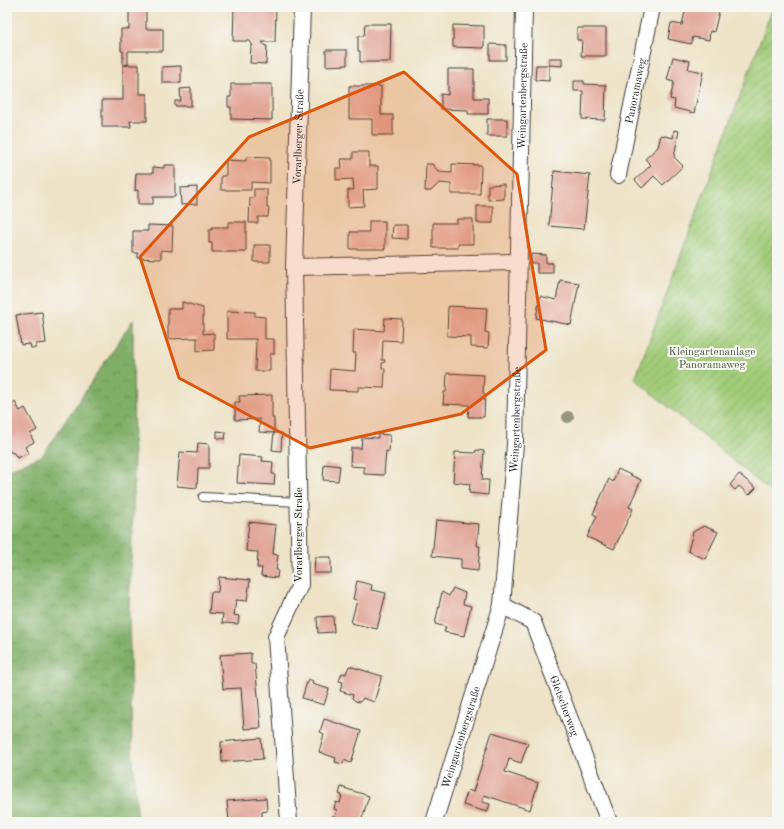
<svg xmlns="http://www.w3.org/2000/svg" width="784" height="829" viewBox="0 0 784 829" font-family="'Old Standard TT',serif">
<style>
.forest{fill:url(#forest-crowns);stroke:#4e6642}
.garden{fill:url(#garden-furrows);stroke:#5e744a}
.building{fill:#e2a699}
.lines{fill:none;stroke-linecap:round;stroke-linejoin:round}
.lane-casing{stroke:#3c3a36;stroke-width:10}
.street-casing{stroke:#3c3a36;stroke-width:18}
.lane{stroke:#fff;stroke-width:8}
.street{stroke:#fff;stroke-width:16}
.tree{fill:#94977b}
.marked{fill:#de560d;fill-opacity:0.2;stroke:#de560d;stroke-width:3;stroke-linejoin:round}
.labels{text-anchor:middle;stroke-width:4;stroke-linejoin:round;paint-order:stroke}
.street-label{font-size:11px;fill:#1c1c1c;stroke:#f6f6f2}
.park-label{font-size:11px;fill:#4b593c;stroke:#f6f6f2}
</style>
<defs>
<pattern id="forest-crowns" width="20" height="18" patternUnits="userSpaceOnUse"><rect width="20" height="18" fill="#80af68"/><path d="M2 6a3 3 0 1 1 6 0M12 15a3 3 0 1 1 6 0" fill="none" stroke="#688e55"/></pattern>
<pattern id="garden-furrows" width="10" height="10" patternUnits="userSpaceOnUse"><rect width="10" height="10" fill="#a1cb78"/><path d="M-1 1l2-2M0 10L10 0M9 11l2-2" fill="none" stroke="#8aae67"/></pattern>
</defs>
<rect width="100%" height="100%" fill="#f6f6f2"/>
<filter id="ink" filterUnits="userSpaceOnUse"><feTurbulence type="fractalNoise" baseFrequency=".025" numOctaves="2"/><feDisplacementMap in="SourceGraphic" scale="8" xChannelSelector="R" yChannelSelector="G"/><feConvolveMatrix kernelMatrix="1 2 1 2 8 2 1 2 1" color-interpolation-filters="sRGB"/></filter>
<filter id="wash" filterUnits="userSpaceOnUse"><feTurbulence type="fractalNoise" baseFrequency=".012" numOctaves="4" result="noise"/><feDisplacementMap in="SourceGraphic" scale="16" xChannelSelector="R" yChannelSelector="G"/><feGaussianBlur stdDeviation="0.9" result="paint"/><feColorMatrix in="noise" values="0 0 0 0 0 0 0 0 0 0 0 0 0 0 0 0 0 1.4 0 .05"/><feComposite in="paint" operator="in"/></filter>
<g filter="url(#wash)">
<rect width="100%" height="100%" fill="#eee3c7"/>
<path class="forest" d="M 133,320 L 134,488 L 129,607 L 132,750 L 138,822 L 7,822 L 7,470 L 42,456 Z"/>
<path class="garden" d="M 773,7 L 777,7 L 777,497 L 635,379 Z"/>
<g id="blocks">
<path class="building" d="M 129,7 L 146,7 L 146,29 L 163,29 L 163,51 L 128,51 L 128,65 L 123,65 L 123,51 L 121,51 L 121,29 L 129,29 Z
M 234,7 L 276,8 L 275,42 L 262,42 L 265,46 L 267,46 L 266,64 L 250,63 L 251,46 L 253,46 L 250,41 L 233,41 Z
M 686,7 L 720,7 L 714,32 L 710,31 L 709,40 L 693,37 L 691,44 L 668,39 L 671,23 L 682,25 Z
M 365,24 L 391,24 L 390,62 L 360,62 L 360,51 L 358,51 L 358,36 L 364,36 Z
M 453,25 L 484,26 L 484,48 L 453,47 Z
M 577,28 L 606,28 L 606,56 L 581,56 L 582,40 L 577,40 Z
M 490,44 L 506,45 L 506,60 L 490,60 Z
M 326,50 L 347,50 L 347,65 L 326,66 Z
M 673,57 L 690,61 L 688,69 L 703,72 L 694,113 L 674,108 L 675,100 L 670,99 L 674,82 L 667,80 Z
M 549,58 L 562,58 L 562,66 L 549,65 Z
M 123,65 L 139,65 L 139,94 L 147,94 L 147,121 L 130,121 L 131,127 L 102,127 L 102,100 L 123,100 Z
M 536,65 L 549,65 L 549,81 L 535,80 Z
M 181,66 L 181,83 L 162,83 L 162,67 Z
M 448,69 L 474,69 L 474,98 L 488,98 L 488,114 L 468,114 L 468,110 L 441,109 L 441,94 L 448,95 Z
M 574,81 L 584,81 L 584,84 L 606,85 L 605,120 L 582,119 L 583,91 L 574,91 Z
M 231,84 L 272,84 L 272,120 L 231,119 L 231,107 L 228,107 L 228,97 L 231,97 Z
M 349,86 L 381,86 L 381,115 L 393,115 L 393,135 L 372,135 L 372,119 L 349,119 Z
M 191,88 L 191,106 L 175,106 L 175,101 L 181,101 L 180,89 Z
M 487,119 L 507,119 L 507,136 L 487,136 Z
M 674,130 L 679,131 L 674,157 L 683,166 L 663,185 L 654,176 L 642,188 L 635,180 L 651,165 L 645,159 L 658,147 L 661,135 L 673,138 Z
M 353,152 L 369,152 L 369,166 L 378,166 L 378,189 L 363,190 L 364,206 L 348,207 L 348,190 L 354,190 L 353,179 L 336,180 L 336,168 L 342,168 L 341,159 L 353,159 Z
M 246,157 L 270,158 L 270,183 L 251,182 L 251,190 L 221,190 L 221,176 L 226,176 L 226,160 L 246,161 Z
M 426,164 L 432,164 L 439,172 L 452,173 L 452,164 L 481,165 L 480,194 L 451,194 L 451,184 L 439,183 L 431,191 L 425,191 Z
M 164,165 L 175,165 L 175,197 L 153,197 L 153,204 L 138,204 L 138,190 L 135,191 L 136,173 L 153,173 L 153,167 L 164,168 Z
M 554,171 L 590,175 L 584,229 L 549,226 Z
M 504,184 L 504,199 L 488,200 L 488,185 Z
M 197,187 L 197,204 L 181,205 L 180,188 Z
M 254,189 L 267,189 L 267,208 L 269,208 L 268,217 L 258,217 L 258,223 L 249,223 L 250,198 L 254,198 Z
M 477,206 L 493,206 L 493,223 L 477,223 Z
M 457,219 L 473,219 L 473,244 L 458,244 L 458,248 L 433,248 L 433,223 L 457,223 Z
M 369,221 L 385,221 L 385,249 L 350,249 L 350,232 L 369,232 Z
M 228,222 L 246,222 L 246,252 L 212,252 L 212,243 L 209,243 L 209,230 L 212,230 L 212,227 L 228,227 Z
M 148,225 L 173,226 L 172,251 L 161,250 L 161,259 L 138,258 L 138,253 L 133,253 L 133,231 L 148,231 Z
M 393,225 L 407,225 L 407,239 L 392,238 Z
M 254,245 L 270,245 L 270,262 L 254,262 Z
M 531,254 L 546,255 L 546,263 L 553,263 L 553,273 L 537,273 L 537,263 L 531,263 Z
M 560,280 L 579,283 L 571,325 L 536,318 L 540,296 L 556,300 Z
M 182,302 L 203,308 L 203,334 L 214,333 L 214,350 L 197,351 L 197,338 L 168,339 L 168,309 L 182,309 Z
M 448,306 L 487,308 L 485,332 L 489,333 L 488,348 L 471,347 L 471,337 L 447,336 Z
M 227,311 L 255,312 L 255,316 L 265,317 L 265,339 L 274,339 L 274,354 L 270,354 L 270,371 L 255,371 L 256,339 L 227,339 Z
M 42,312 L 46,343 L 36,344 L 36,348 L 31,348 L 30,344 L 21,345 L 16,315 Z
M 385,318 L 402,319 L 401,341 L 383,340 L 382,360 L 385,360 L 384,363 L 382,363 L 382,368 L 385,369 L 384,388 L 358,387 L 358,391 L 329,390 L 330,369 L 355,371 L 356,353 L 353,353 L 354,329 L 384,331 Z
M 447,373 L 484,375 L 483,393 L 485,394 L 484,417 L 468,417 L 469,405 L 443,404 L 444,392 L 446,392 Z
M 272,395 L 272,418 L 274,418 L 274,433 L 259,432 L 260,419 L 235,420 L 235,402 L 240,402 L 239,396 Z
M 15,402 L 20,411 L 25,408 L 37,430 L 30,434 L 34,442 L 25,447 L 28,453 L 17,458 L 14,453 L 10,452 L 7,446 L 7,407 Z
M 217,431 L 226,432 L 225,439 L 217,438 Z
M 274,433 L 282,433 L 281,451 L 272,450 Z
M 378,434 L 390,435 L 389,452 L 386,451 L 384,475 L 364,474 L 364,467 L 350,466 L 351,448 L 361,448 L 362,437 L 378,438 Z
M 198,443 L 209,444 L 209,468 L 198,468 L 197,488 L 177,486 L 180,452 L 197,453 Z
M 476,450 L 484,451 L 482,480 L 489,480 L 488,495 L 469,493 L 470,484 L 453,482 L 455,452 L 475,453 Z
M 239,455 L 263,457 L 262,461 L 273,462 L 272,474 L 275,474 L 274,485 L 237,483 Z
M 324,464 L 340,466 L 338,481 L 323,480 Z
M 618,469 L 641,480 L 629,507 L 633,509 L 614,549 L 587,537 L 597,516 L 593,514 L 609,479 L 613,482 Z
M 739,474 L 756,488 L 749,495 L 739,486 L 735,490 L 730,485 Z
M 436,520 L 479,524 L 477,546 L 480,546 L 478,571 L 461,569 L 461,559 L 432,556 Z
M 249,522 L 276,525 L 273,554 L 278,555 L 276,570 L 278,570 L 277,578 L 261,576 L 262,568 L 257,568 L 258,552 L 246,551 Z
M 704,526 L 718,532 L 705,559 L 688,551 L 693,532 Z
M 315,557 L 331,557 L 331,573 L 314,573 Z
M 219,577 L 250,580 L 247,601 L 236,600 L 234,615 L 239,616 L 238,624 L 222,623 L 223,614 L 209,613 L 211,592 L 218,592 Z
M 357,581 L 372,585 L 371,590 L 386,593 L 377,629 L 351,623 L 357,600 L 353,599 Z
M 453,588 L 465,593 L 463,604 L 471,606 L 464,636 L 444,632 L 446,627 L 435,624 L 442,592 L 449,596 Z
M 333,616 L 334,632 L 318,633 L 317,617 Z
M 251,653 L 251,664 L 255,664 L 261,728 L 244,729 L 241,688 L 223,689 L 220,655 Z
M 349,666 L 382,676 L 374,702 L 363,698 L 360,702 L 355,701 L 352,698 L 353,695 L 340,691 L 343,682 L 339,681 L 342,673 L 346,674 Z
M 308,679 L 313,681 L 312,684 L 329,689 L 324,705 L 302,698 Z
M 324,719 L 361,731 L 351,763 L 344,760 L 343,764 L 335,762 L 336,758 L 319,752 L 324,734 L 320,732 Z
M 492,732 L 528,743 L 521,763 L 509,759 L 505,772 L 538,783 L 530,810 L 484,795 L 482,802 L 490,804 L 487,812 L 463,805 L 468,790 L 473,792 Z
M 261,738 L 263,759 L 222,762 L 221,742 Z
M 341,787 L 369,796 L 361,822 L 330,822 L 332,816 L 335,817 L 337,810 L 334,809 L 336,802 L 340,803 L 342,795 L 339,794 Z
M 266,798 L 267,811 L 262,812 L 262,822 L 229,822 L 227,801 Z"/>
</g>
</g>
<g filter="url(#ink)">
<use href="#blocks" fill-opacity="0" stroke="#3c3a36" stroke-width="1"/>
<g class="lines">
<defs>
<path id="lane" d="M 203,497 L 298,502"/>
<g id="street">
<path id="s1" d="M 618,175 L 652,7"/>
<path d="M 294,267 L 519,262"/>
<path id="s2" d="M 502,605 L 533,622 L 609,822"/>
<path id="s3" d="M 289,822 L 276,637 L 300,585 L 294,267 L 302,7"/>
<path id="s4" d="M 434,822 L 502,605 L 515,444 L 524,7"/>
</g>
</defs>
<use href="#lane" class="lane-casing"/>
<use href="#street" class="street-casing"/>
<use href="#lane" class="lane"/>
<use href="#street" class="street"/>
</g>
<circle class="tree" cx="568" cy="417" r="6"/>
</g>
<path class="marked" d="M 404,72 L 517,174 L 546,350 L 461,414 L 310,448 L 179,378 L 140,257 L 249,137 Z"/>
<g class="labels">
<g class="street-label">
<text dy="4" stroke="none"><textPath href="#s1" startOffset="86">Panoramaweg</textPath></text>
<text dy="4" stroke="none"><textPath href="#s4" startOffset="737">Weingartenbergstraße</textPath></text>
<text dy="4" stroke="none"><textPath href="#s3" startOffset="691">Vorarlberger Straße</textPath></text>
<text dy="4" stroke="none"><textPath href="#s4" startOffset="413">Weingartenbergstraße</textPath></text>
<text transform="translate(298 535) rotate(-90)" y="4">Vorarlberger Straße</text>
<text dy="4" stroke="none"><textPath href="#s2" startOffset="125">Gletscherweg</textPath></text>
<text dy="4" stroke="none"><textPath href="#s4" startOffset="89">Weingartenbergstraße</textPath></text>
</g>
<g class="park-label">
<text x="712" y="355">Kleingartenanlage<tspan x="712" dy="13">Panoramaweg</tspan></text>
</g>
</g>
<rect width="784" height="829" fill="none" stroke="#f6f6f2" stroke-width="24"/>
</svg>
